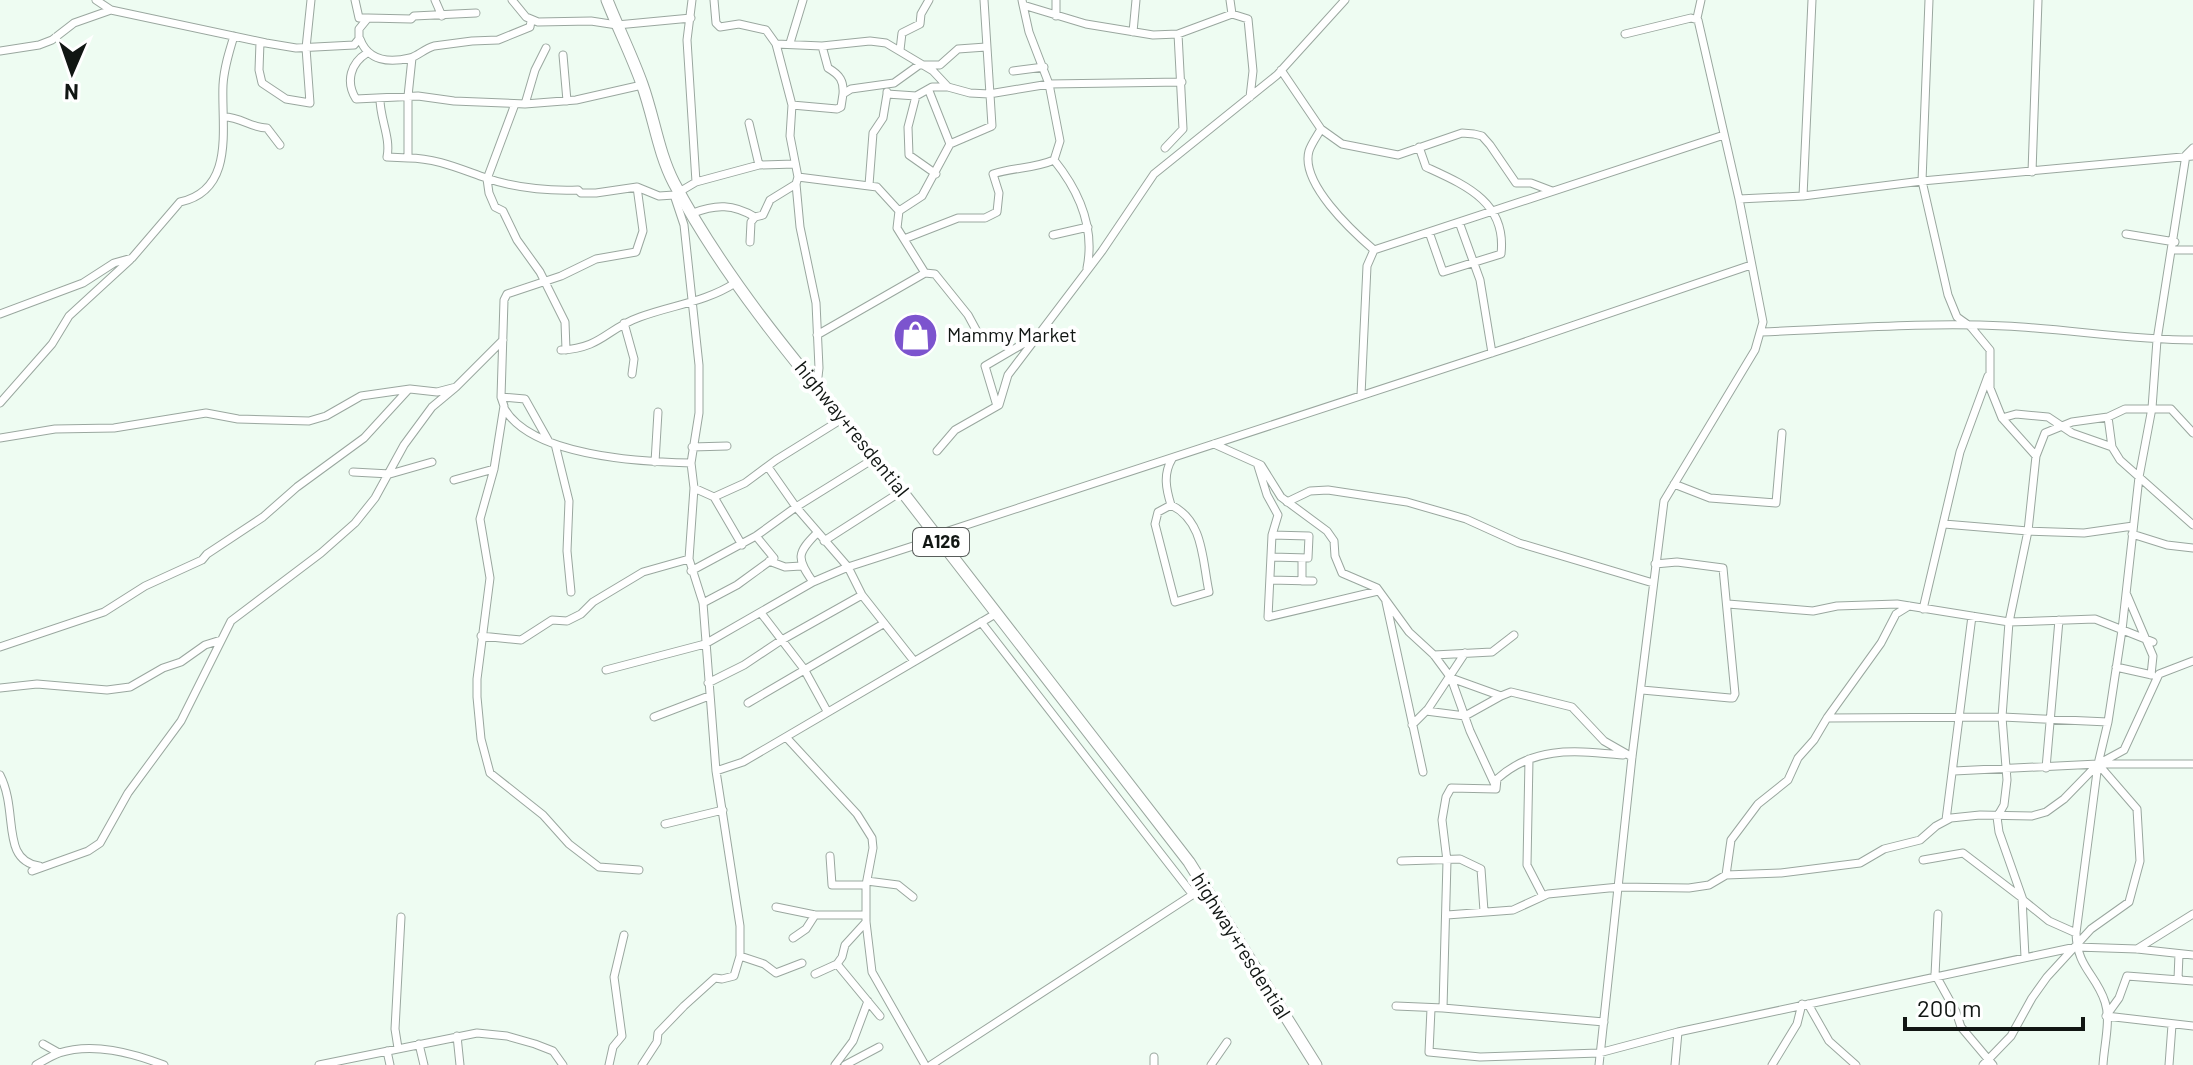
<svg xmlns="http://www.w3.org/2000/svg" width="2193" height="1065" viewBox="0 0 2193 1065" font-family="Barlow,sans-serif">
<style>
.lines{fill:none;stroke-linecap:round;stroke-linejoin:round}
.minor-casing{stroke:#9aa79f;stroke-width:9}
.trunk-casing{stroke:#9aa79f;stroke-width:13}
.minor{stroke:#fff;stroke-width:7}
.trunk{stroke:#fff;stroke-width:11}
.labels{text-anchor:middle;stroke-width:8;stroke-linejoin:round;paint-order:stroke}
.shield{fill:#fff;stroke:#585c5a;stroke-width:2}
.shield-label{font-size:18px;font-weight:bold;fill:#111613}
.poi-label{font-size:20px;fill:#111613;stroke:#fff;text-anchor:start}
.street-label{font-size:20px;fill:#111613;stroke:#fff}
</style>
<rect width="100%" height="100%" fill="#eefcf2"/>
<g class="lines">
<defs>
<path id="minor" d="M 96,0 L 111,10 L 266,43 L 296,48 L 354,45 L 359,39 L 359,29 L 368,18 L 411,19 L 414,16 L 476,13
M 355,0 L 359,18 L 368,18
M 435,0 L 442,16
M 512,0 L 526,17 L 538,22 L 591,21 L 617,25 L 691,18
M 692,0 L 687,40 L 696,182
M 714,0 L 716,23 L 720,27 L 739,24 L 766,30 L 776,44 L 792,105 L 790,136 L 798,177 L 796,184 L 800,227 L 816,303 L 819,368 L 818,377 L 813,381
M 1022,0 L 1023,5 L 1086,24 L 1153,35 L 1178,34 L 1232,14 L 1248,19 L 1253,71 L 1250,97
M 1230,0 L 1232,14
M 1929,0 L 1922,181 L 1948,295 L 1957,317 L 1971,327 L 1990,350 L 1990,388 L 2002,418 L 2036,456
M 1056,16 L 1056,0
M 1697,18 L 1701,0
M 1133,32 L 1136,0
M 360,39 C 368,61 389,63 410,58 C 418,56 424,49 434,46 L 472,41 L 498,40 L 530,27 L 531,21
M 260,42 L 259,70 L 262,83 L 286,99 L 310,103 L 306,48 L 311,0
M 790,43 L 803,0
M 776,44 L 822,46 L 870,41 L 886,43 L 933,71 L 948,87 L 970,93 L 989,94 L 1049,84 L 1182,82
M 822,46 L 828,68 C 840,75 844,81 843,94
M 900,50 L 902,33 L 920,24 L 921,14 L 929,0
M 0,51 L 39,45 L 52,40 L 74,23 L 111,10
M 367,53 C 351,63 345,81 356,99 L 418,96 L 454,101 L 525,104 L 576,100 L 642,85
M 563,55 L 567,101
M 1281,70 L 1321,129 C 1317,136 1311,144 1309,151 C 1300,183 1352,231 1374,250
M 1013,71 L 1044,67
M 929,91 L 950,144
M 887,92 L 887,94 L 916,96 L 932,87 L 948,87
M 916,96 L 908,127 L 909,155 L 936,174
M 380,99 C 380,119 391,138 387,157 L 408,158 L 408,96 L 412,58
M 515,104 L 487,179 L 489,193 L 495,207 L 503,211 L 517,240 L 540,272 L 565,322 L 566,350
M 525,104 L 535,70 L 546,48
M 792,105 L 837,109 L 841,107 L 843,94 L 851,89 L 894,83 L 919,65 L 940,65 L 958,49 L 986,47
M 224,117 C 241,117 251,128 267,128 L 280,145
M 749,123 L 759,165
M 1321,129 L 1342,144 L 1398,155 L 1462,133 L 1474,134 L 1482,136 L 1490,145 L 1516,183 L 1531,183 L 1552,191
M 1419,147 L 1426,167 C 1465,185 1507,202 1501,254 L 1443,272 L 1429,232
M 1165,148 L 1183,129 L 1178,34
M 408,158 C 436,158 460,169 486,178 C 515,188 547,191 578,190 L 581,193 L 596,193 L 637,187 L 659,196 L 674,195 L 696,182 L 759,165 L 795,164
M 1054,160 C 1079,191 1095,228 1087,268
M 2032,172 L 2038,0
M 798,177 L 877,187 L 899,211 L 922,196 L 950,144 L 992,126 L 984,0
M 869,185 L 873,133 L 883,118 L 887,94
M 637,187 L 643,231 L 636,252 L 596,259 L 561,276 L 507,294 L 504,300 L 501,397 L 504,406 L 494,469 L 480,519 L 490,578 L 477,679 L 477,697 L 481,739 L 490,773 L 543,815 L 569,844 L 599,867 L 639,870
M 1803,196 L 1812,0
M 1739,199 L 1803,196 L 1922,181 L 2193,156
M 899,211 L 897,228 L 925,273 L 935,274 L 968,315 L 981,339
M 693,213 C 716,204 733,204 755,217
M 1459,222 L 1480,280 L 1492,353
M 2126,234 L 2175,242
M 1053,235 L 1088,227
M 904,239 L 958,218 L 985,218 L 997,212 L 999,193 L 993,174 C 1014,167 1033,169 1054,160 L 1060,141 L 1049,84 L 1029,32 L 1023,5
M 750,242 L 751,222 L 755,217 L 763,215 L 770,200 L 796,184
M 2173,250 L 2193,250
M 0,314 L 83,283 L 114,263 L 132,258 L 180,202 C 236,190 221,126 223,85 C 224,68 229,52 234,36
M 624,323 L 634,359 L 632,374
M 1761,332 C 1842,329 1924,322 2005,326 C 2068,329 2130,340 2193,340
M 817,335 L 925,273
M 561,350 C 602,348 606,329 640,317 C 672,305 706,302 735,283
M 1361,395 L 1367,266 L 1374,250 L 1724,135
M 501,397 L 525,399 L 548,440
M 0,403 L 52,344 L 69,316 L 130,260
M 997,406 L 985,366 L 1033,338
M 504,408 C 531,456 640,462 691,463
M 2108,417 L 2112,447 L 2120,460 L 2193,525
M 2002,418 L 2016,414 L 2048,417 L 2072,433 L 2112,447
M 0,438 L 55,429 L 114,428 L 206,413 L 238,419 L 309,421 L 326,416 L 361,396 L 410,389 L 437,392 L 456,387 L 503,340
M 555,444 L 569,501 L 567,551 L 571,592
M 1214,444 L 1261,465 L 1281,497 L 1327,531 L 1334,541 L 1335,556 L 1342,573 L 1377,588 L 1409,632 L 1434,655 L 1451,678 L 1501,696 L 1511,692 L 1572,707 L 1604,741 L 1632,757
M 692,447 L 727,446
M 937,451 L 955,430 L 999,405 L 1008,375 L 1102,251 L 1154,174 L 1277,75 L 1345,0
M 655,462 L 658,412
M 1258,466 L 1267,495 L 1278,515 L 1272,535 L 1268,617 L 1378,591
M 768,467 L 796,507 L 848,567 L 862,595 L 914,661
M 353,472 L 390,474 L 432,462
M 454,480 L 494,469
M 1674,484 L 1710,498 L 1776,503 L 1782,433
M 694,488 L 714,497 L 742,545
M 714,497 L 745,483 L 776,460 L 842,419
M 1287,502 L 1310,491 L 1328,490 L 1407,502 L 1466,519 L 1519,543 L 1653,583
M 1171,505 C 1204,521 1202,559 1209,592 L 1175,602 L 1155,524 L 1158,512 L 1171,505 C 1166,489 1163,474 1172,459
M 1944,524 L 2028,531 L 2084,533 L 2133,526
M 2132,534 L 2167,545 L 2193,548
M 936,535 L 1516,345 L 1751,265
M 824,541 L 902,491
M 1272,557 L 1308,558 L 1309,536 L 1272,535
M 769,561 L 785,567 L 801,566
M 691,571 L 756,536 L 796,507 L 875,458
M 1270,580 L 1313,581
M 1302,581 L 1302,558
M 813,582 C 796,558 797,553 817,533
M 2127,595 L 2153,656 L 2151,675
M 1386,602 L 1423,772
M 703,603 L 737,585 L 774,558 L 756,536
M 1728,604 L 1813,611 L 1837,606 L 1897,604 L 2009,622 L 2095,619 L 2153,642
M 1923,609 L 1960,452 L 1988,376
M 761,613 L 804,669 L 827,711
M 981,622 L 1193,895
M 481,636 L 521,640 L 552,620 L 567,621 L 581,614 L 593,602 L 643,572 L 689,559
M 0,647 L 104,612 L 145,586 L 202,560 L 207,554 L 263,517 L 297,487 L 364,438 L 408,390
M 1434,655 L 1492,652 L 1514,635
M 2116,667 L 2152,675
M 606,670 L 705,644 L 813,582 L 848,567 L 938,538
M 1451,678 L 1470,731 L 1496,787
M 708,683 L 744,665 L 780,641 L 862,595
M 0,688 L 37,684 L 107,690 L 130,687 L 163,668 L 181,662 L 205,645 L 221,640
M 1642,690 L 1730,698 L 1733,698 L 1735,694 L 1723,568 L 1677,562 L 1655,564
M 748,703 L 883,624
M 1426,711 L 1465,716 L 1501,696
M 654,717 L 709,696
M 1827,718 L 2002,717 L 2108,722
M 1412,725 L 1428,709 L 1465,653
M 786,737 L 857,814 L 872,838 L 873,848 L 866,885 L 866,922 L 872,972 L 925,1065
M 1529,759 L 1527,865 L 1543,896
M 2046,768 L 2059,620
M 716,771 L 743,762 L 997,613
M 1954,771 L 2098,764 L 2193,764
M 0,775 C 19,812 0,860 39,866
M 1946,820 L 1972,616
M 665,824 L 723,810
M 830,856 L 832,885 L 866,885
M 1923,860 L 1963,853 L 2022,898 L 2025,957
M 1401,861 L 1460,859 L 1481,869 L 1484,911
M 32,871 L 88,851 L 100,843 L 128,793 L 181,721 L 231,621 L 321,553 L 355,523 L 375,498 L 404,445 L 432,407 L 456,387
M 1726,875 L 1731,840 L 1758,804 L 1788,780 L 1798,758 L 1814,740 L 1827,718 L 1881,643 L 1896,614 L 1909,606
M 867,881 L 898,885 L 913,897
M 776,907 L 815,915 L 866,915
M 1447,915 L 1513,910 L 1548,894 L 1619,887 L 1689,888 L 1709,885 L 1726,875 L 1781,873 L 1860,863 L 1884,849 L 1920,840 L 1936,826 L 1951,818 L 1980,815 L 2032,816 L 2046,812 L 2064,799 L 2098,764 L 2124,750 L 2159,674 L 2193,661
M 2076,933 L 2049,921 L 2023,900 L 1999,832 L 1997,817 L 2004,805 L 2007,780 L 2002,717 L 2009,622 L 2028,531 L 2036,456 L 2045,433 L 2072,422 L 2108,417 L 2125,409 L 2171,409 L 2193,433
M 793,938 L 806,929 L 815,915
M 2137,949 L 2193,914
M 740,956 L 764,964 L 776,973 L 802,963
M 837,964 L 842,957 L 845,945 L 866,922
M 815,974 L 837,964 L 880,1016
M 1935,974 L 1956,1012 L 1961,1027 L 1993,1065
M 1935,975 L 1938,914
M 2178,979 L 2179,954
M 1808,1004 L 1829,1041 L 1856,1065
M 1396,1006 L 1443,1008 L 1604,1022
M 1443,1008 L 1447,861 L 1442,820 L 1446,797 L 1451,788 L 1496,789 L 1497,779 C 1535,745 1576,751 1623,755
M 1431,1009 L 1429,1052 L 1480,1057 L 1599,1053 L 1678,1032 L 2076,947 L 2137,949 L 2193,955
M 2106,1016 L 2119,998 L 2127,976 L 2193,981
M 2106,1016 L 2193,1026
M 457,1036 L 460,1065
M 43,1044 L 59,1053
M 419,1044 L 424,1065
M 398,1048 L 395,1029 L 401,917
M 387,1051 L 390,1065
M 36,1065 C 43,1061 51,1056 59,1053 C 93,1042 132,1053 164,1065
M 319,1065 L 477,1033 L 507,1036 L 535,1044 L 553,1051 L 563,1065
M 609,1065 L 613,1047 L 622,1036 L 614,977 L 624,935
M 642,1065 L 657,1042 L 658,1033 L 684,1006 L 715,978 L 722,979 L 734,976 L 740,956 L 740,926 L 716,771 L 703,603 L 689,559 L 694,488 L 691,463 L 699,413 L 699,365 L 684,225 L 674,195
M 835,1065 L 853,1041 L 868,1001
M 845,1065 L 879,1047
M 931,1065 L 1206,886
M 1154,1065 L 1154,1057
M 1211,1065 L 1227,1042
M 1599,1065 L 1632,757 L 1664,501 L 1755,350 L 1763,322 L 1739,199 L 1698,20 L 1691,18 L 1625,34
M 1675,1065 L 1678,1032
M 1772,1065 L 1797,1024 L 1802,1004
M 1983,1065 L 2011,1036 L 2032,998 L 2047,977 L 2091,929 L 2129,902 L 2140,861 L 2137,809 L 2098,764
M 2103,1065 C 2104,1046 2111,1020 2105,1002 C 2096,974 2077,968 2076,933 L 2098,764 L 2108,722 L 2122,630 L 2139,477 L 2152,408 L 2157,340 L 2186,155 L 2193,148
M 2169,1065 L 2172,1025"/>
<path id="trunk" d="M 607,0 C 618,28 632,56 642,84 C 654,117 658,152 674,183 C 732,292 816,386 894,481 L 1189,862 L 1316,1065"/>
</defs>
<use href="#minor" class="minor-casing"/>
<use href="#trunk" class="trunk-casing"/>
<use href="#minor" class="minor"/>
<use href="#trunk" class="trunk"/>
</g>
<defs>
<symbol id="shop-disc" viewBox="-11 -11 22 22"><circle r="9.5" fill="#7c54ce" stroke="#fff"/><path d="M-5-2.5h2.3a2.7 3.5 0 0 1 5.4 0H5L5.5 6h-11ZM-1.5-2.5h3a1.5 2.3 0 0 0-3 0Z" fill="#fff"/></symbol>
</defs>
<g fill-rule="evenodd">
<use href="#shop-disc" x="890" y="310" width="51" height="51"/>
</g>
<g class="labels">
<rect class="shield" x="913" y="528" width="56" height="28" rx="6"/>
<g class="shield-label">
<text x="941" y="548">A126</text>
</g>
<g class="poi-label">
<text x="947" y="342">Mammy Market</text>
</g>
<g class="street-label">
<text transform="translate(852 429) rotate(51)" y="7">highway+resdential</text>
<text transform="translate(1241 946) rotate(58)" y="7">highway+resdential</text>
</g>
</g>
<g transform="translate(72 72) rotate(182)" stroke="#ffffff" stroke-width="6" paint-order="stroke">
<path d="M0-6L14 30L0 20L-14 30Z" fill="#111613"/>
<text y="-12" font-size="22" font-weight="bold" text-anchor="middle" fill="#111613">N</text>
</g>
<path d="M1905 1017v12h178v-12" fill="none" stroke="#111613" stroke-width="4"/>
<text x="1917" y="1017" font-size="24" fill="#111613" stroke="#ffffff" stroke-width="6" paint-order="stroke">200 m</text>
</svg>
